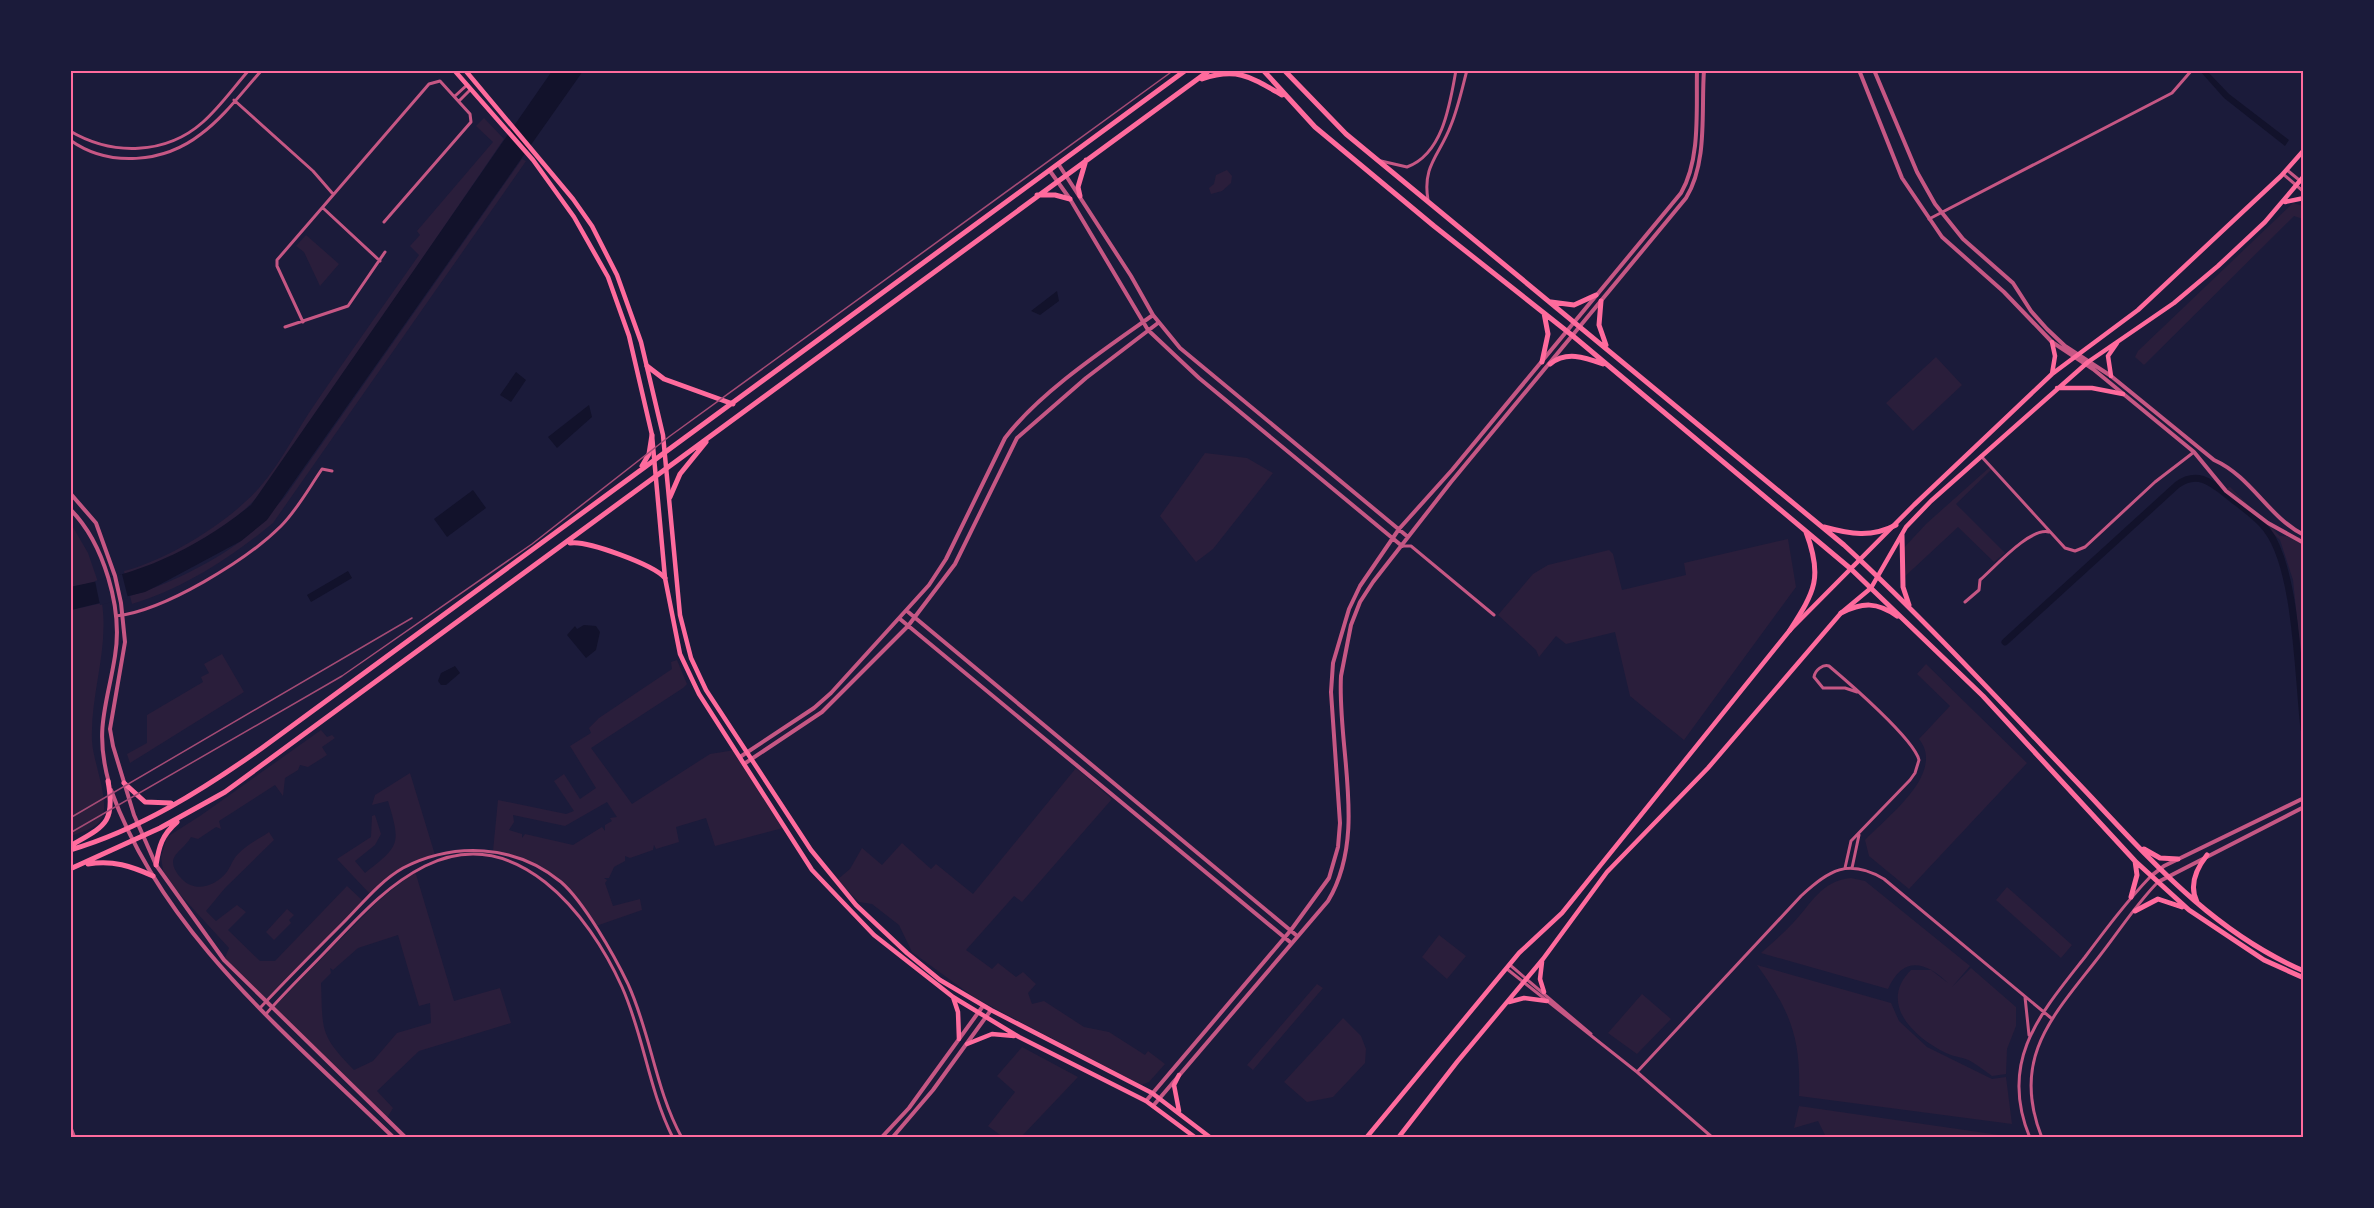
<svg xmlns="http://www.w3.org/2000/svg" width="2374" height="1208" viewBox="0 0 2374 1208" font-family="'Varela Round',sans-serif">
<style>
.green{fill:#2a1e3b;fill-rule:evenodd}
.water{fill:#12122b}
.pier{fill:#1b1b3a}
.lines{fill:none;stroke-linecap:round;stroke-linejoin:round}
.canal{stroke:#12122b;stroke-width:7}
.minor{stroke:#c65784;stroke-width:3}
.tertiary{stroke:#c65784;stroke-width:4}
.secondary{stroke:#ff6b9d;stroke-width:4.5}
.primary{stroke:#ff6b9d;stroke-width:5}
.rail{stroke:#a44b75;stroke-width:1.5}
.neatline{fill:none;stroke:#ff6b9d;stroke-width:2}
</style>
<rect width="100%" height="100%" fill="#1b1b3a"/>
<path class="green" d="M 484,118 L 504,139 L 267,486 C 233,528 177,561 125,575 L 124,571 C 168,560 229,522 259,488 C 282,462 297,429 317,401 C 350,352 385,304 419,255 L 410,246 L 420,235 L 417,231 L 493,142 L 476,126 Z
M 522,159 L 526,161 L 273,523 C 232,557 183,589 132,604 L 130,596 C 167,585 210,564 241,541 C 257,529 270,512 284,498 Z
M 1227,170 L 1232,176 L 1231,183 L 1222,191 L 1211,194 L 1209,188 L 1214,184 L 1216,175 Z
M 2293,203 L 2303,206 L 2303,219 L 2294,216 L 2144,365 L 2135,357 L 2138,351 Z
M 306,235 L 339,264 L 320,286 L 304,252 L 296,246 Z
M 1936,357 L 1962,385 L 1913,431 L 1886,403 Z
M 1205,453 L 1247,458 L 1273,473 L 1213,549 L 1196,562 L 1160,516 Z
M 1991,466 L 1993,468 L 1956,504 L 2005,553 L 1994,562 L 1958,527 L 1900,581 L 1901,551 L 1926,524 Z
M 2230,487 L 2280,536 L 2303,537 L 2303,678 L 2293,580 L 2280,540 L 2225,489 Z
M 70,522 L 88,553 L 98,582 L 71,587 Z
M 1788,539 L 1796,587 L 1684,740 L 1630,696 L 1615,632 L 1566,644 L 1556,636 L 1539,657 L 1536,650 L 1498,615 L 1533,574 L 1548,565 L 1609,550 L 1613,554 L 1622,590 L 1686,575 L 1684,563 Z
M 102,603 C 109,650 90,694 92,741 C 93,762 110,800 102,818 C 96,829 81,832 71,836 L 71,610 Z
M 222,654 L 244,692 L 130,763 L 127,754 L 147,743 L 147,715 L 203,682 L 201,677 L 209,673 L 204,664 Z
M 677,660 L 687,684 L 683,688 L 591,748 L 632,804 L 710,754 L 735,750 L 783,828 L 715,846 L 706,818 L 676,827 L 679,842 L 656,849 L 654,845 L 653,850 L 630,858 L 625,856 L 625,861 L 614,867 L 609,878 L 604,878 L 607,880 L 605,883 L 613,906 L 640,899 L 642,910 L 596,926 L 562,882 L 517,856 L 493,851 L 498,800 L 566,814 L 574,811 L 554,781 L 564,774 L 580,799 L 596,788 L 570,746 L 591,733 L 589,728 L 599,718 L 672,669 L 671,662 ZM 607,802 L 617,817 L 610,818 L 612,821 L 605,825 L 605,831 L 602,827 L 573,845 L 525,834 L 522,838 L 522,834 L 509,830 L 514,822 L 513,815 L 565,826 Z
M 1926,664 L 2027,763 L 1909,889 L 1869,856 L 1865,840 C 1888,816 1946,773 1919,739 L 1950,706 L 1917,674 Z
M 321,730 L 327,737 L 332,735 L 335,738 L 322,747 L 327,755 L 308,767 L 300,765 L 298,770 L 285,778 L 283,796 L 275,785 L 219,821 L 221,829 L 216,827 L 198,839 L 191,837 C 182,853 162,856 181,878 C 194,893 214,887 226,873 C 231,867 232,860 238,854 C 246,845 259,839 269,832 L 274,840 L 225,888 L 206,911 L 216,921 L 237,905 L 246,912 L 228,930 L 260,961 L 275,961 L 347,886 L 363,901 L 265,1003 L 224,960 L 229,948 L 164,877 L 161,857 L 167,837 L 200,816 Z
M 1076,768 L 1112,799 L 1022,902 L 1014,896 L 966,950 L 992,969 L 998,963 L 1016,977 L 1023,972 L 1036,984 L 1028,993 L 1032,1004 L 1044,1001 L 1084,1027 L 1109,1032 L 1145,1055 L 1148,1051 L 1165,1064 L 1149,1082 L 1141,1085 L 975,998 L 912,952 L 899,925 L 872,904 L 859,902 L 837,880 L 850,869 L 862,848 L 882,865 L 902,843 L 931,869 L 936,864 L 973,894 Z
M 410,773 L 435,855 L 400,869 L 370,894 L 337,859 L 371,837 L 372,816 L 375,815 L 381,834 L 375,845 L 355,861 L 365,873 C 400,846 401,844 388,801 L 372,805 L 375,795 Z
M 415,871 L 454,1001 L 500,988 L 511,1023 L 419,1051 L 377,1091 L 393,1108 L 387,1118 L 273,1008 L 377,902 ZM 398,935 L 419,1006 L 430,1003 L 431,1023 L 397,1033 L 373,1061 L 354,1070 C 319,1034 323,1031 321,983 L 331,973 L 330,968 L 333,970 L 358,948 Z
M 1851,878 L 1865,881 L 1970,966 L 1952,987 L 1971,968 L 2016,1007 L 2016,1026 L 2007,1049 L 2006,1074 L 1992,1076 C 1985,1071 1979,1066 1972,1062 C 1964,1057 1954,1057 1946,1053 C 1913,1037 1878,1003 1911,970 L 1931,970 L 1948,983 C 1925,961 1903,956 1888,989 L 1761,953 C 1772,943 1783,934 1793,923 C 1812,903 1821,881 1851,878 Z
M 2007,887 L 2072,945 L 2061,958 L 1996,900 Z
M 287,909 L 294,915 L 289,920 L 291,923 L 274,940 L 266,932 Z
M 1439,935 L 1466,956 L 1447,979 L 1422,957 Z
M 1757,965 L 1891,1003 L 1899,1021 L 1927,1047 L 1992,1079 L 2006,1077 L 2012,1124 L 1799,1096 C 1801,1038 1791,1012 1757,965 Z
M 1317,984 L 1323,988 L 1253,1070 L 1247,1065 Z
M 1642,994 L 1671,1019 L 1637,1054 L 1608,1033 Z
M 1343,1018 L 1361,1036 L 1366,1049 L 1365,1063 L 1333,1097 L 1307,1102 L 1284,1082 Z
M 1022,1047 L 1078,1077 L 1021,1137 L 1003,1137 L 988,1126 L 1015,1092 L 997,1076 Z
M 1799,1106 L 2013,1137 L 1826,1137 L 1818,1121 L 1794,1128 Z"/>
<path class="water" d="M 552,71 L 583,71 L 267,520 L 241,541 L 159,585 L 145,592 L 71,610 L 70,587 C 142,573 193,551 251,505 Z
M 2200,71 L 2207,71 L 2229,94 L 2289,140 L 2285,146 L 2224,98 Z
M 1057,291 L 1059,301 L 1040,315 L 1031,311 Z
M 516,372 L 526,380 L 511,402 L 500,395 Z
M 589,405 L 592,417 L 557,448 L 548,437 Z
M 473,490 L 486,508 L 447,537 L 434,519 Z
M 348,571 L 352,578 L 311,602 L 307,595 Z
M 584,625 L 596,626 L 600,632 L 596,650 L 586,658 L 567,635 L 575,626 L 577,629 Z
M 455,666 L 460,673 L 446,685 L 441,685 L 438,681 L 441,673 Z"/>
<path class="pier" d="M 122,574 L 128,598 L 100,605 L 95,581 Z"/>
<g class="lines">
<path class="canal" d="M 2005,642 L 2177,485 C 2196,471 2210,481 2226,494 C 2239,505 2257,516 2267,530 C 2297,569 2298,678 2304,729"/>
<path class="minor" d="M 455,96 L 467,85
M 234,100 L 313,171 L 333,194
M 459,101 L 471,89
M 70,131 C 112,156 166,155 203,122 C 220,107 234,87 249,70
M 70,140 C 109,168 164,163 201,134 C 224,117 243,91 262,70
M 1381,161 L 1407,167 C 1443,154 1450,104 1456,70
M 2287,170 L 2304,184
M 2283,174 L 2304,192
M 1428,200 C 1422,165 1440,155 1451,125 C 1458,108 1462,89 1467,70
M 323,208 L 380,261
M 1929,219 L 2172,93 L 2192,70
M 303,322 L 277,266 L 277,260 L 429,84 L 440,81 L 470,114 L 471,122 L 384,222
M 285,327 L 348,306 L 385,252
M 1981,456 L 2065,548 L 2075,551 L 2085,547 L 2155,482 L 2194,452
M 1402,546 L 1411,546 L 1494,615
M 1965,602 L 1979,590 L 1980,580 C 1995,567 2030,527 2049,532
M 116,616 C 164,611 247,560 281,526 C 297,510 309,488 322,469 L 332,471
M 1845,868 L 1851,841 L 1910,780 L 1915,773 L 1919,760 C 1914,739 1848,682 1829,666 C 1823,664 1815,670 1814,677 L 1823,688 L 1845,688 L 1857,692
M 1852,868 L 1859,835
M 1510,965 L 1591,1034
M 1507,969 L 1637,1072 L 1713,1138
M 2025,997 L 2029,1035
M 260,1008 C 287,979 315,951 343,923 C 361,905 380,881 403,868 C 454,842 515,844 561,882 C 584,902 614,955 628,984 C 651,1034 655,1089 682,1138
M 266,1014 C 285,992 306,972 326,951 C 356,920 385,886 425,866 C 516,821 589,914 622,987 C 644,1036 648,1088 673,1138
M 1637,1072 L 1801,896 C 1829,870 1848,858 1884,879 L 2051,1018
M 70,1125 L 75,1138
M 2030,1138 C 1998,1061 2040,1014 2085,957 C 2106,929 2127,901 2151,876
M 2042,1138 C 2010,1058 2053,1016 2098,958 C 2118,933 2136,904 2158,882"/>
<path class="tertiary" d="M 1859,70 L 1902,178 L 1942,237 L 2004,292 L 2052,342 L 2093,369 L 2194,452 L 2226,491 L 2268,523 L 2304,543
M 1874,70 L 1917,172 L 1935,204 L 1963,239 L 2013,283 L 2031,311 L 2047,329 L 2065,346 L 2111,376 L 2214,460 C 2252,477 2268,517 2304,535
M 1059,165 L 1131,276 L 1153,315 L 1180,348 L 1408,537
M 1050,171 L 1070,199 L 1148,330 L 1199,378 L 1402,546
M 70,493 L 96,523 L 115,576 L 121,603 L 125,642 L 110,729 L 113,746 L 134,815 L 156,865 L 224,960 L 406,1138
M 70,509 C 104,543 123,609 115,656 C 107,706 94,729 109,783
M 907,611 L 1296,935
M 900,619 L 1290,942
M 740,757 L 814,708 L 831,693 L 929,585 L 946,559 L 1005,438 C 1040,392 1105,349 1153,315
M 744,764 L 822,712 L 908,626 L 955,564 L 1017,438 L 1086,378 L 1158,323
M 111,790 C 163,934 287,1034 394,1138
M 2151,876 L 2164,866 L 2304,798
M 2158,882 L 2304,807
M 1146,1101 L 1291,930 L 1329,878 L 1338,847 L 1340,823 L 1331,692 L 1333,663 L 1349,609 L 1360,586 L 1399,529 L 1452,470 L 1681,193 C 1701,159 1696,108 1697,70
M 1153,1106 L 1328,901 C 1368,834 1337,749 1341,676 L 1351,625 L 1360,602 L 1373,582 L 1451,482 L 1686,198 C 1708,162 1701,111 1704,70
M 881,1138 L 909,1108 L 983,1006
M 892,1138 L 933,1090 L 991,1010"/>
<path class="secondary" d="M 454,70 L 533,160 L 574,217 L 608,277 L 629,336 L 652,435 L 665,578 L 680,654 L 699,694 L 812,870 L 874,935 L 953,997 L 1019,1037 L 1146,1101 L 1196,1138
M 465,70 L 573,199 L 592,226 L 617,275 L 641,342 L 663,435 L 680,615 L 691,658 L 706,690 L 811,850 L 856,905 L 907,953 L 940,980 L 991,1010 L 1152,1093 L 1211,1138
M 2285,202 L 2304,198
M 2052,374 L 2055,356 L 2052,342
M 2111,376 L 2108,356 L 2117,343
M 2057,388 L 2092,388 L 2123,394
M 1542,962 L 1540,979 L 1544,992
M 953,997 L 958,1012 L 959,1039
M 1509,1002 L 1524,998 L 1547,1001
M 967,1044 L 992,1034 L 1014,1036
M 1179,1075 L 1174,1085 L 1179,1111
M 1366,1138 L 1519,953 L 1562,913 L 1790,630 L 1914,505 L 2052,374 L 2138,310 L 2281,176 L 2304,150
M 1398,1138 L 1457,1062 L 1543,959 L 1607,872 L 1708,768 L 1841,613 L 1871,588 L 1906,527 L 1931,501 L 2088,362 L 2174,303 L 2218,266 L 2265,222 L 2304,176"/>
<path class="primary" d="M 1263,70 L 1315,127 L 1434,226 L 1573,336 L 1851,569 L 1983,696 L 2135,861 L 2189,910 L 2264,960 L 2304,978
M 1284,70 L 1346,134 L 1844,545 C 1924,619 1999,700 2074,779 C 2144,852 2208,930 2304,971
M 1202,79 C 1237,67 1251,77 1282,95
M 1037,195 L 1055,195 L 1070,199
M 1080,196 L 1078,187 L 1086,160
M 1601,301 L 1599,325 L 1606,345
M 1551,302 L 1574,305 L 1596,295
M 1542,362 L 1548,334 L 1544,313
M 1550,364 C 1566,351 1584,357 1603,364
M 647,366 L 664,379 L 733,404
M 642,466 L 649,454 L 652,435
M 670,497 L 680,474 L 706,442
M 1824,527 C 1850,534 1871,538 1896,525
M 1902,535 L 1903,587 L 1909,605
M 570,543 C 587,540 654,565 665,578
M 1841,613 C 1863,602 1877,602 1897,616
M 1790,630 C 1815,591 1823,577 1806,532
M 124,783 L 145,802 L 171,803
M 70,846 C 104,826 116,824 108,781
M 2144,849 L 2160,858 L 2178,859
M 70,850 C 139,830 204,789 262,748 L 1186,70
M 88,864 C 113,860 131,866 153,876
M 156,865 C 159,846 162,835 177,822
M 70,869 L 160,828 L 225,792 L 1210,70
M 2131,897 L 2137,875 L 2135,861
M 2197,902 C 2189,886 2196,869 2207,855
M 2135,911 L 2158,899 L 2182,907"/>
<path class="rail" d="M 70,818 L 412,618
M 70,833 L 342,676 L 532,544 L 670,436 L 1174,70"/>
</g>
<rect width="2374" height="1208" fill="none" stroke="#1b1b3a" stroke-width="144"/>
<rect x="72" y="72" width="2230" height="1064" class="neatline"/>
</svg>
